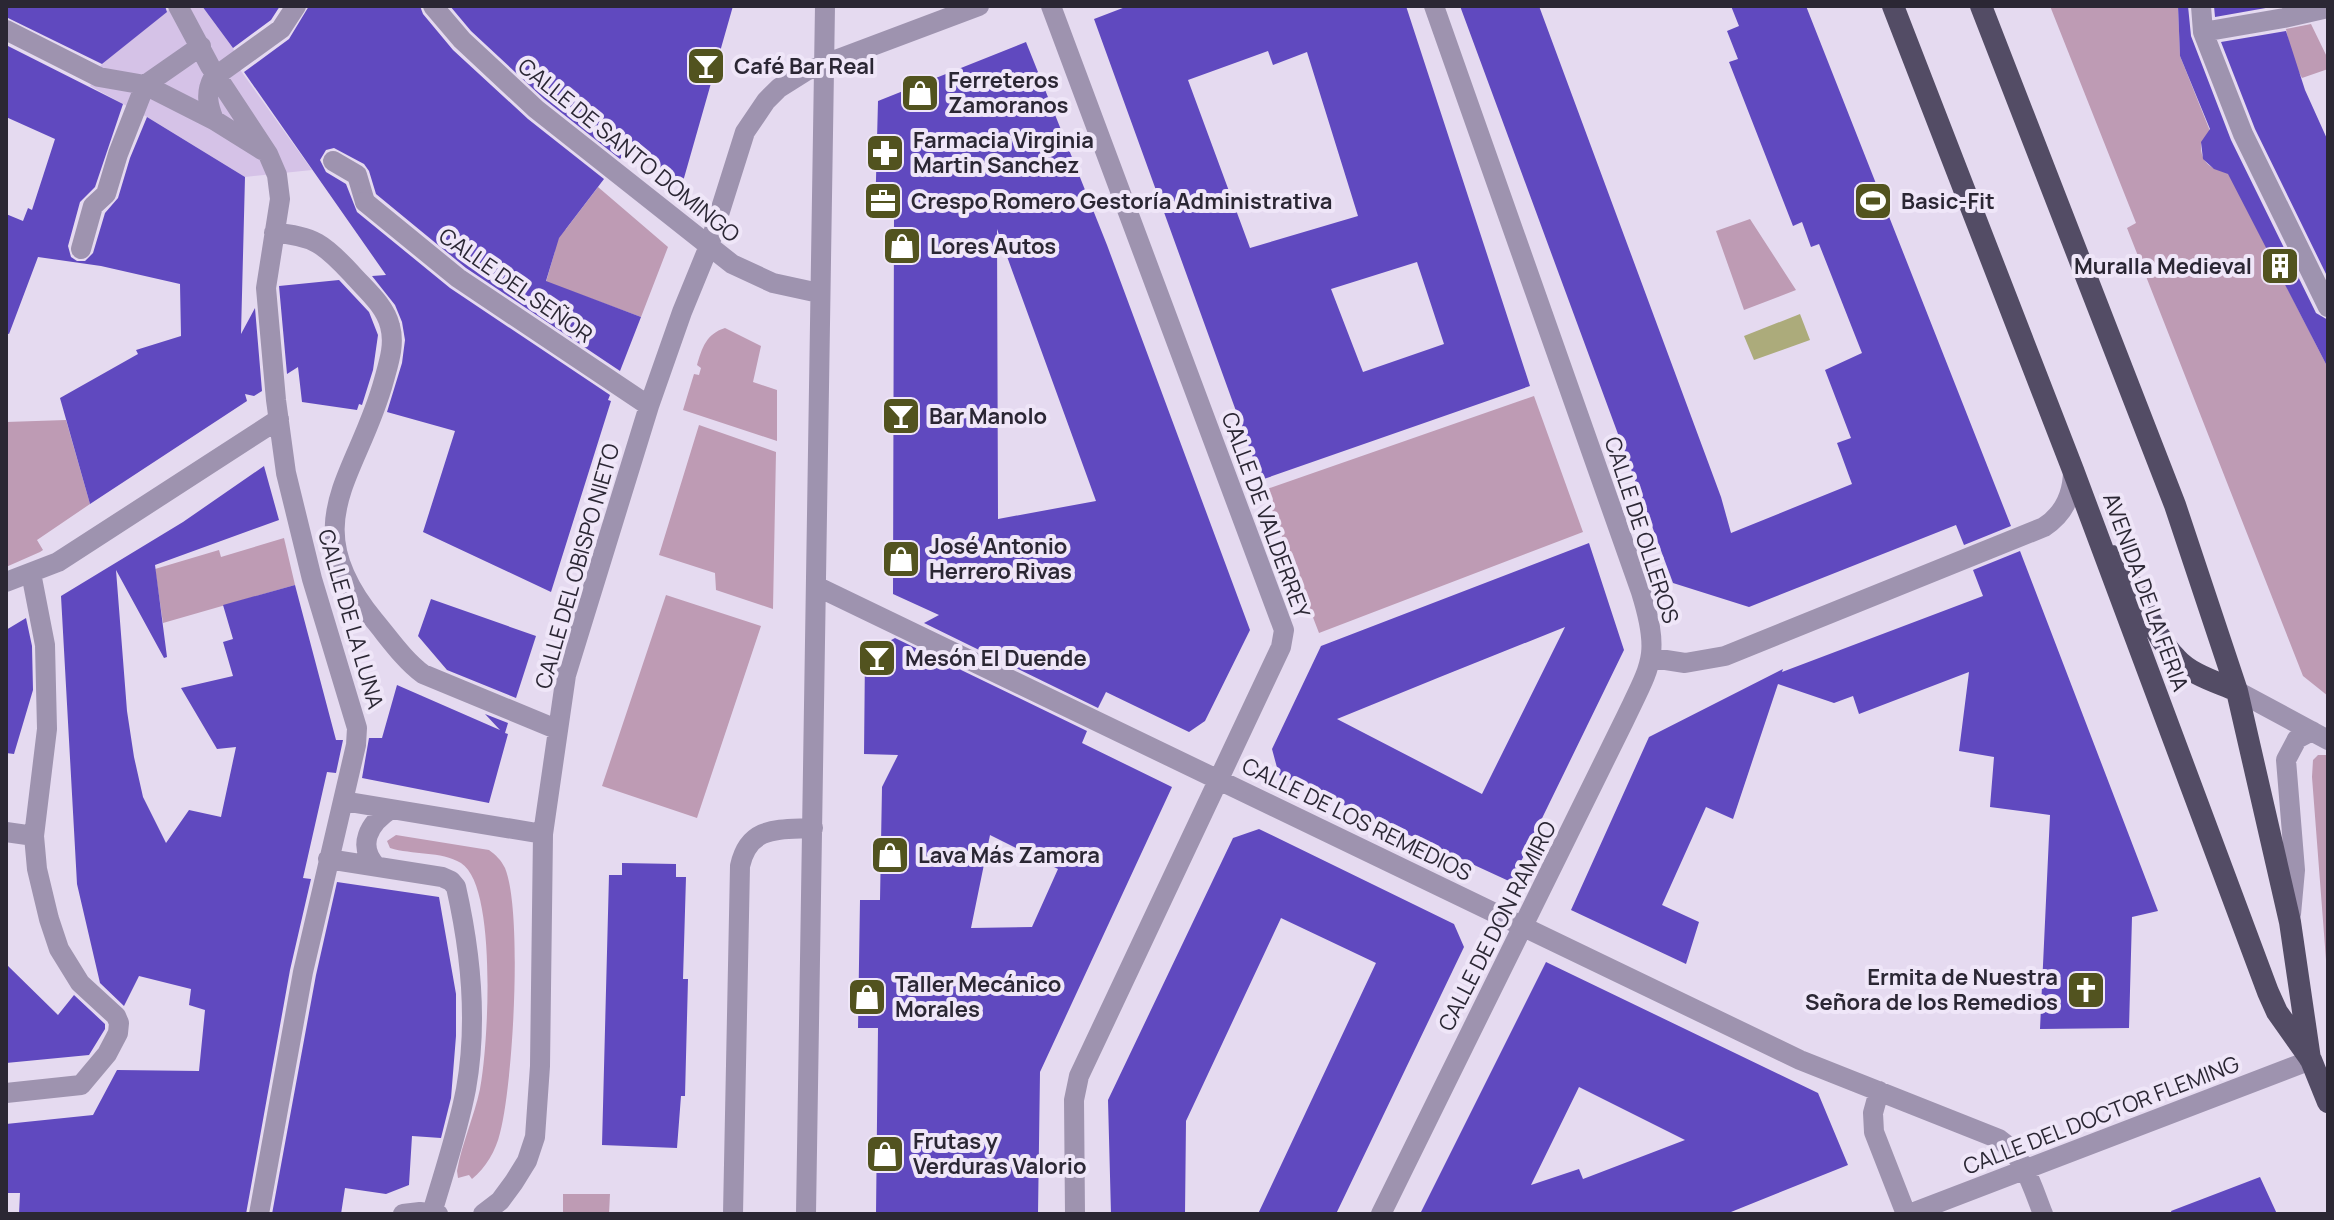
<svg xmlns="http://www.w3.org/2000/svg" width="2334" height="1220" viewBox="0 0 2334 1220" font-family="Manrope,sans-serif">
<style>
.green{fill:#be9bb4}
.plaza{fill:#d5c2e7}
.water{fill:#acab7b}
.building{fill:#6049bf;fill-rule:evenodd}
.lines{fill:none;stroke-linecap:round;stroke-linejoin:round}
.service{stroke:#9e93af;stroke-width:20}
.minor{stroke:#9e93af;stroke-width:20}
.trunk{stroke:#534c65;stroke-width:22}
.labels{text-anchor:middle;stroke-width:8;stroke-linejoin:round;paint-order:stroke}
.poi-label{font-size:22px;font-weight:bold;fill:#2b2734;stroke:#efe6f8;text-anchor:start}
.street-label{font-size:22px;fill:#2b2734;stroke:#efe6f8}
</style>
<rect width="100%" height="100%" fill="#e5daf0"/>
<path class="green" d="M 2050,6 L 2178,6 L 2180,56 L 2210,131 L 2201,144 C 2200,160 2210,171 2227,170 L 2328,368 L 2328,696 L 2303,676 L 2127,228 L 2136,223 Z
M 2311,24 L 2328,59 L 2328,69 L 2302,78 L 2293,61 L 2286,29 Z
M 598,187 L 668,247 L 641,317 L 546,282 L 555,251 L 536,241 L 566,229 Z
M 1750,219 L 1796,290 L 1744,310 L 1716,231 Z
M 725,328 L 761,346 L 753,382 L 777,390 L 777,441 L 683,410 L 694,374 L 699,375 L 701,368 L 697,365 C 702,348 706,334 725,328 Z
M 1534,396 L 1583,532 L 1319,633 L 1264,490 Z
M 66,420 L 90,504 L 37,540 L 43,550 L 40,552 L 6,567 L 6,422 Z
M 699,425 L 776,452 L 773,609 L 716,590 L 715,573 L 659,555 Z
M 284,538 L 295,585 L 163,623 L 155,569 L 219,550 L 221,557 Z
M 666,595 L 761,626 L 697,818 L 602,786 Z
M 2318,755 L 2328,755 L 2328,986 L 2312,777 L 2313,760 Z
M 396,835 L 489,850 C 496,855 501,860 505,868 C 523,912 513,1085 500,1133 C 496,1150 486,1168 472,1179 L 469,1175 L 458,1178 L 457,1171 C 462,1143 474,1117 480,1089 C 488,1049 498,886 461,863 C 441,851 412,855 390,848 L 387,841 Z
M 563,1194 L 610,1194 L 609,1214 L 563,1214 Z"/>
<path class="plaza" d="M 173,6 L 202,6 L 233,48 L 241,71 L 312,170 L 245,177 L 147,117 L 90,86 L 101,65 Z"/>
<path class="water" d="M 1800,314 L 1810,340 L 1754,360 L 1744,336 Z"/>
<path class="building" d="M 6,6 L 165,6 L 167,12 L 102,64 L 6,17 Z
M 202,6 L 280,6 L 271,20 L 233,48 Z
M 309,6 L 420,6 L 423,14 L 453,50 L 528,119 L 604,179 L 559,238 L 546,281 L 641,317 L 620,371 L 466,268 L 376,194 L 369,171 L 364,164 L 334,148 L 326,150 L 320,160 L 326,172 L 346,184 L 357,212 L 450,288 L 610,395 L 608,400 L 611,401 L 551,592 L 423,532 L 455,431 L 387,412 L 402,363 L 405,340 L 402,322 L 395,305 L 372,276 L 386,275 L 244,72 L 289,39 Z
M 450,6 L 733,6 L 682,185 L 632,148 L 629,156 L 625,153 L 620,159 L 544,99 L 471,31 Z
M 1128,6 L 1406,6 L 1530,386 L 1261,480 L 1094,19 ZM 1268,51 L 1273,65 L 1307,52 L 1358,216 L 1250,248 L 1188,80 ZM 1417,262 L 1444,344 L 1363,372 L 1331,289 Z
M 1460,6 L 1539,6 L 1721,497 L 1731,533 L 1852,484 L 1837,443 L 1851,438 L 1825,370 L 1862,353 L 1819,244 L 1811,247 L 1802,222 L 1793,226 L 1729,62 L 1738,59 L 1727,31 L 1739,26 L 1731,6 L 1806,6 L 2011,526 L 1964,545 L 1956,525 L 1749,607 L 1673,583 Z
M 2178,6 L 2188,6 L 2191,36 L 2231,140 L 2316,313 L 2328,320 L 2328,368 L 2228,174 L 2214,169 L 2203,159 L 2201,142 L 2210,129 L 2180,56 Z
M 2214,6 L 2277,6 L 2215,17 Z
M 2286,31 L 2305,90 L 2328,141 L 2328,278 L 2255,129 L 2221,42 Z
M 1026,42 L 1107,245 L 1250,630 L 1205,721 L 1189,732 L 1106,692 L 1098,708 L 924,623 L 939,615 L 893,594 L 894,216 L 875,218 L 878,101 ZM 997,229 L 1096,501 L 998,519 Z
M 6,45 L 123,104 L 95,187 L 80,202 L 68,246 L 71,257 L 77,261 L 85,261 L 93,253 L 105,213 L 118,198 L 130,158 L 147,117 L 245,177 L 241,334 L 255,308 L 262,391 L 254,396 L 245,394 L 247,401 L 90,504 L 60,398 L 138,354 L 136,350 L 181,336 L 180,284 L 101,266 L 38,257 L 9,334 L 6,333 L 6,214 L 23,221 L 28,208 L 32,210 L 55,139 L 6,117 Z
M 339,280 L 369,312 L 378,335 L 373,370 L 362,405 L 359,404 L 357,410 L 302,402 L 298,367 L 287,374 L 279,286 Z
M 264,466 L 279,520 L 155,565 L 167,657 L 164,658 L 116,570 L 127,711 L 134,757 L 143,797 L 166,843 L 189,810 L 221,817 L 236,747 L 217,749 L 181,688 L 233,676 L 223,642 L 233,639 L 223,605 L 295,585 L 336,740 L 343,740 L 336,773 L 327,772 L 303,878 L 311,879 L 290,970 L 246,1214 L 19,1214 L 20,1193 L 6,1193 L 6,1124 L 93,1115 L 117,1070 L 199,1071 L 205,1010 L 189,1005 L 191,989 L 139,976 L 124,1006 L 100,983 L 77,884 L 61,596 L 183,522 Z
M 1589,543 L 1624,650 L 1511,882 L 1279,775 L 1272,749 L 1321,646 ZM 1565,627 L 1482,794 L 1337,719 L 1440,677 Z
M 2020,551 L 2158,911 L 2132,917 L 2129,1028 L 2040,1029 L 2050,815 L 1990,807 L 1994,757 L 1959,751 L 1969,672 L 1859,714 L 1853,696 L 1834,703 L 1778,684 L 1733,819 L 1706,807 L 1662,905 L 1699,922 L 1686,964 L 1571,910 L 1649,737 L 1783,669 L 1782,672 L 1983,596 L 1973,570 Z
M 431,599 L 536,636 L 516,698 L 447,670 L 418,636 Z
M 26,618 L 32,646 L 33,690 L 14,754 L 6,753 L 6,630 Z
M 895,638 L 1087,731 L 1082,743 L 1172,787 L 1040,1072 L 1038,1214 L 876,1214 L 878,1028 L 858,1028 L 860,900 L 880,900 L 882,787 L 898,755 L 864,754 L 865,654 ZM 990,835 L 1058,869 L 1032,927 L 971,928 Z
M 397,685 L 500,730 L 485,714 L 508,723 L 505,733 L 508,734 L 489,803 L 362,778 L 369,738 L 382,738 Z
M 1259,829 L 1454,924 L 1464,947 L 1336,1214 L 1258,1214 L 1376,963 L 1281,918 L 1186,1121 L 1185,1214 L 1111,1214 L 1108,1100 L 1233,838 Z
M 622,863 L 676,864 L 676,877 L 686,877 L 683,979 L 688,979 L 685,1096 L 681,1096 L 677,1148 L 602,1145 L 609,875 L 622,875 Z
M 337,882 L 439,897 L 456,994 L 456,1036 L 451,1098 L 441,1138 L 412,1136 L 409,1185 L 386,1194 L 345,1188 L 341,1214 L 272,1214 L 316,975 Z
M 1546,962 L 1818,1093 L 1848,1165 L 1726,1214 L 1420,1214 ZM 1579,1087 L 1685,1140 L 1583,1179 L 1579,1169 L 1531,1185 Z
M 6,964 L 58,1015 L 74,995 L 105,1024 L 105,1029 L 89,1055 L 6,1063 Z
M 2260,1177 L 2277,1214 L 2172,1214 L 2171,1211 Z"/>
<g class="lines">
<path class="service" d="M 333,161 L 357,175 L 365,202"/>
<path class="minor" d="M 178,6 L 210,66 L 268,154 L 277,175 L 280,199 L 266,288 L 276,400 L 286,473 L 312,579 L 357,728 L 356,745 L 303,972 L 259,1214
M 433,6 L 462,40 L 536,109 L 732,264 L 773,283 L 819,293
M 1051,6 L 1284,630 L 1281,647 L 1079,1076 L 1074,1100 L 1075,1214
M 2201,6 L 2203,32 L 2243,134 L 2328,307
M 6,30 L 99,77 L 145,85 L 214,120 L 262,150
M 2203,32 L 2284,18 L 2328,8
M 145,85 L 201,46
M 214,120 C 208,105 205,93 213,78 L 281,29 L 296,6
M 365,202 L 458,278 L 649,406
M 274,233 C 313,235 325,245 351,273 C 365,289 385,305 390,326 C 395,344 389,362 384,380 C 358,477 293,522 374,620 C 389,638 404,660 423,674 L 556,729
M 81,249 L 93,206 L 106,194 L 118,154 L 145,85
M 6,582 L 58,562 L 279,419
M 816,586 L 1800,1060 L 1999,1139 C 2024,1156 2032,1186 2043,1214
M 1653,658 L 1685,663 L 1725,656 L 2044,527 C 2064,514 2073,494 2073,470
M 2237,691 L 2328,740
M 343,801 L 543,834
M 6,832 L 34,836
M 328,859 L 442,877 L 451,881 L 456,887 C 471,953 478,1022 466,1089 C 458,1131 444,1172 432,1213
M 377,867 C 356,846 369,823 391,809
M 2291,914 L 2295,870 L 2286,760 L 2297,739 L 2312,731
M 1879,1091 L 1873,1113 L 1874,1132 L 1906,1214
M 6,1093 L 81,1085 L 107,1054 L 118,1033 L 119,1023 L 116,1016 L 80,983 L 59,949 L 49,919 L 37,869 L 34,836 L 47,729 L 45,645 L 31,573
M 403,1214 L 420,1212 L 438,1214
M 483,1214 L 500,1201 L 514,1182 L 527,1161 L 535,1137 L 540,1066 L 543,834 L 566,675 L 649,406 L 682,312 L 709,246 L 745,132 L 766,101 L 779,88 L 806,71 L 979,6
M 733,1214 L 740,866 C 749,825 779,830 813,828
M 806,1214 L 825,6
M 1381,1214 L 1624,721 C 1651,664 1661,656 1641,592 L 1434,6
M 1909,1214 L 2311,1060"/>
<path class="trunk" d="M 1893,6 L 2073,470 L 2268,992 L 2277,1012 L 2311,1060 L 2328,1102
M 1981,6 L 2175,505 L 2237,691 L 2290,922 L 2310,1059
M 2112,556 C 2140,587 2149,630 2176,658 C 2191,675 2217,682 2237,691"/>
</g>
<defs>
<symbol id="bar-square" viewBox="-11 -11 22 22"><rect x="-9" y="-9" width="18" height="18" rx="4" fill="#52531f" stroke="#efe6f8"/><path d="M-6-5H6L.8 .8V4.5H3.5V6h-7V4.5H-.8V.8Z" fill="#fff"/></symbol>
<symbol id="shop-square" viewBox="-11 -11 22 22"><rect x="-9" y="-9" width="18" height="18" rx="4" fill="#52531f" stroke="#efe6f8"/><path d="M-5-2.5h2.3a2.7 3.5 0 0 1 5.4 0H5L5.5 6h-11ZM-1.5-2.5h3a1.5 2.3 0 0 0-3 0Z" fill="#fff"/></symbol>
<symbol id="pharmacy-square" viewBox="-11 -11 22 22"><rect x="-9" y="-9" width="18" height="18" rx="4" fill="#52531f" stroke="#efe6f8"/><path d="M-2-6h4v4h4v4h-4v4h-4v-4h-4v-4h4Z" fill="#fff"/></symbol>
<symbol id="office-square" viewBox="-11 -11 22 22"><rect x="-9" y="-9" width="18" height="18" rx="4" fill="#52531f" stroke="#efe6f8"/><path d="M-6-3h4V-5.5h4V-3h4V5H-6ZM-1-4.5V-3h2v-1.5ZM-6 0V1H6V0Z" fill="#fff"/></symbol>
<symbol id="stadium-square" viewBox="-11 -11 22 22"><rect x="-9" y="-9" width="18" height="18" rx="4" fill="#52531f" stroke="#efe6f8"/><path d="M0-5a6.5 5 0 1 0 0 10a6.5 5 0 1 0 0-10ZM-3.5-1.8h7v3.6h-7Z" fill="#fff"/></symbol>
<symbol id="building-square" viewBox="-11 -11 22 22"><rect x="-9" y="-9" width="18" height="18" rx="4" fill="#52531f" stroke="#efe6f8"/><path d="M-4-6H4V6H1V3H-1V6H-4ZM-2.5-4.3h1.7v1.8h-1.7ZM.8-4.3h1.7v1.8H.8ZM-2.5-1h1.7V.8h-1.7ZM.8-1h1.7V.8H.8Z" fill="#fff"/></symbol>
<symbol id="church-square" viewBox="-11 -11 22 22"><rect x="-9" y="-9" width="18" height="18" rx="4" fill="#52531f" stroke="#efe6f8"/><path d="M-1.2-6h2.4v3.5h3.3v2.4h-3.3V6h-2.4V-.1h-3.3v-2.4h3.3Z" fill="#fff"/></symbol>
</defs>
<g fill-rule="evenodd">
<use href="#bar-square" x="684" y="44" width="44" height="44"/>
<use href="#shop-square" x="898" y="71" width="44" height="44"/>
<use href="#pharmacy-square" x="863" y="131" width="44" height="44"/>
<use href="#office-square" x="861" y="179" width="44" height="44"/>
<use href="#stadium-square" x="1851" y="179" width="44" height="44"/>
<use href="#shop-square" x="880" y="224" width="44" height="44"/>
<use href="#building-square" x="2258" y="244" width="44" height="44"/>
<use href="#bar-square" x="879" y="394" width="44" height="44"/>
<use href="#shop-square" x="879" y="537" width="44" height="44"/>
<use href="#bar-square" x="855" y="636" width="44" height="44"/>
<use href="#shop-square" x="868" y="833" width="44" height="44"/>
<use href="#church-square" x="2064" y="968" width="44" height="44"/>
<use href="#shop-square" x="845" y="975" width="44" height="44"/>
<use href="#shop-square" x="863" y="1132" width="44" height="44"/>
</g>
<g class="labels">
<g class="poi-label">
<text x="734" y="74">Café Bar Real</text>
<text x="948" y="88">Ferreteros<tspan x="948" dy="25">Zamoranos</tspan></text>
<text x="913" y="148">Farmacia Virginia<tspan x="913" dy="25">Martin Sanchez</tspan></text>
<text x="911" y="209">Crespo Romero Gestoría Administrativa</text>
<text x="1901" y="209">Basic-Fit</text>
<text x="930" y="254">Lores Autos</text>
<text x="2252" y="274" text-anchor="end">Muralla Medieval</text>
<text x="929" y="424">Bar Manolo</text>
<text x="929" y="554">José Antonio<tspan x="929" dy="25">Herrero Rivas</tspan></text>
<text x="905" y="666">Mesón El Duende</text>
<text x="918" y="863">Lava Más Zamora</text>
<text x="2058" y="985" text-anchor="end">Ermita de Nuestra<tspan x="2058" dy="25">Señora de los Remedios</tspan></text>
<text x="895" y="992">Taller Mecánico<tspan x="895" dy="25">Morales</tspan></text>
<text x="913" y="1149">Frutas y<tspan x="913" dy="25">Verduras Valorio</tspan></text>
</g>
<g class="street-label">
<text transform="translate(629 150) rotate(39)" y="8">CALLE DE SANTO DOMINGO</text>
<text transform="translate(516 285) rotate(35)" y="8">CALLE DEL SEÑOR</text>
<text transform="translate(1266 515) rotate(70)" y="8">CALLE DE VALDERREY</text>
<text transform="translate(1642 530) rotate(72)" y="8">CALLE DE OLLEROS</text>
<text transform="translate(577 566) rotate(-74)" y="8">CALLE DEL OBISPO NIETO</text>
<text transform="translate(2146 592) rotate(70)" y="8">AVENIDA DE LA FERIA</text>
<text transform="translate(351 619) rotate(74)" y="8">CALLE DE LA LUNA</text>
<text transform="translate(1357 819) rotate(26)" y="8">CALLE DE LOS REMEDIOS</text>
<text transform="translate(1497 926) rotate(-63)" y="8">CALLE DE DON RAMIRO</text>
<text transform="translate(2101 1115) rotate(-21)" y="8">CALLE DEL DOCTOR FLEMING</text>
</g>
</g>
<rect width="2334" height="1220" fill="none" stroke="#2b2734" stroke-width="16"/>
</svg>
